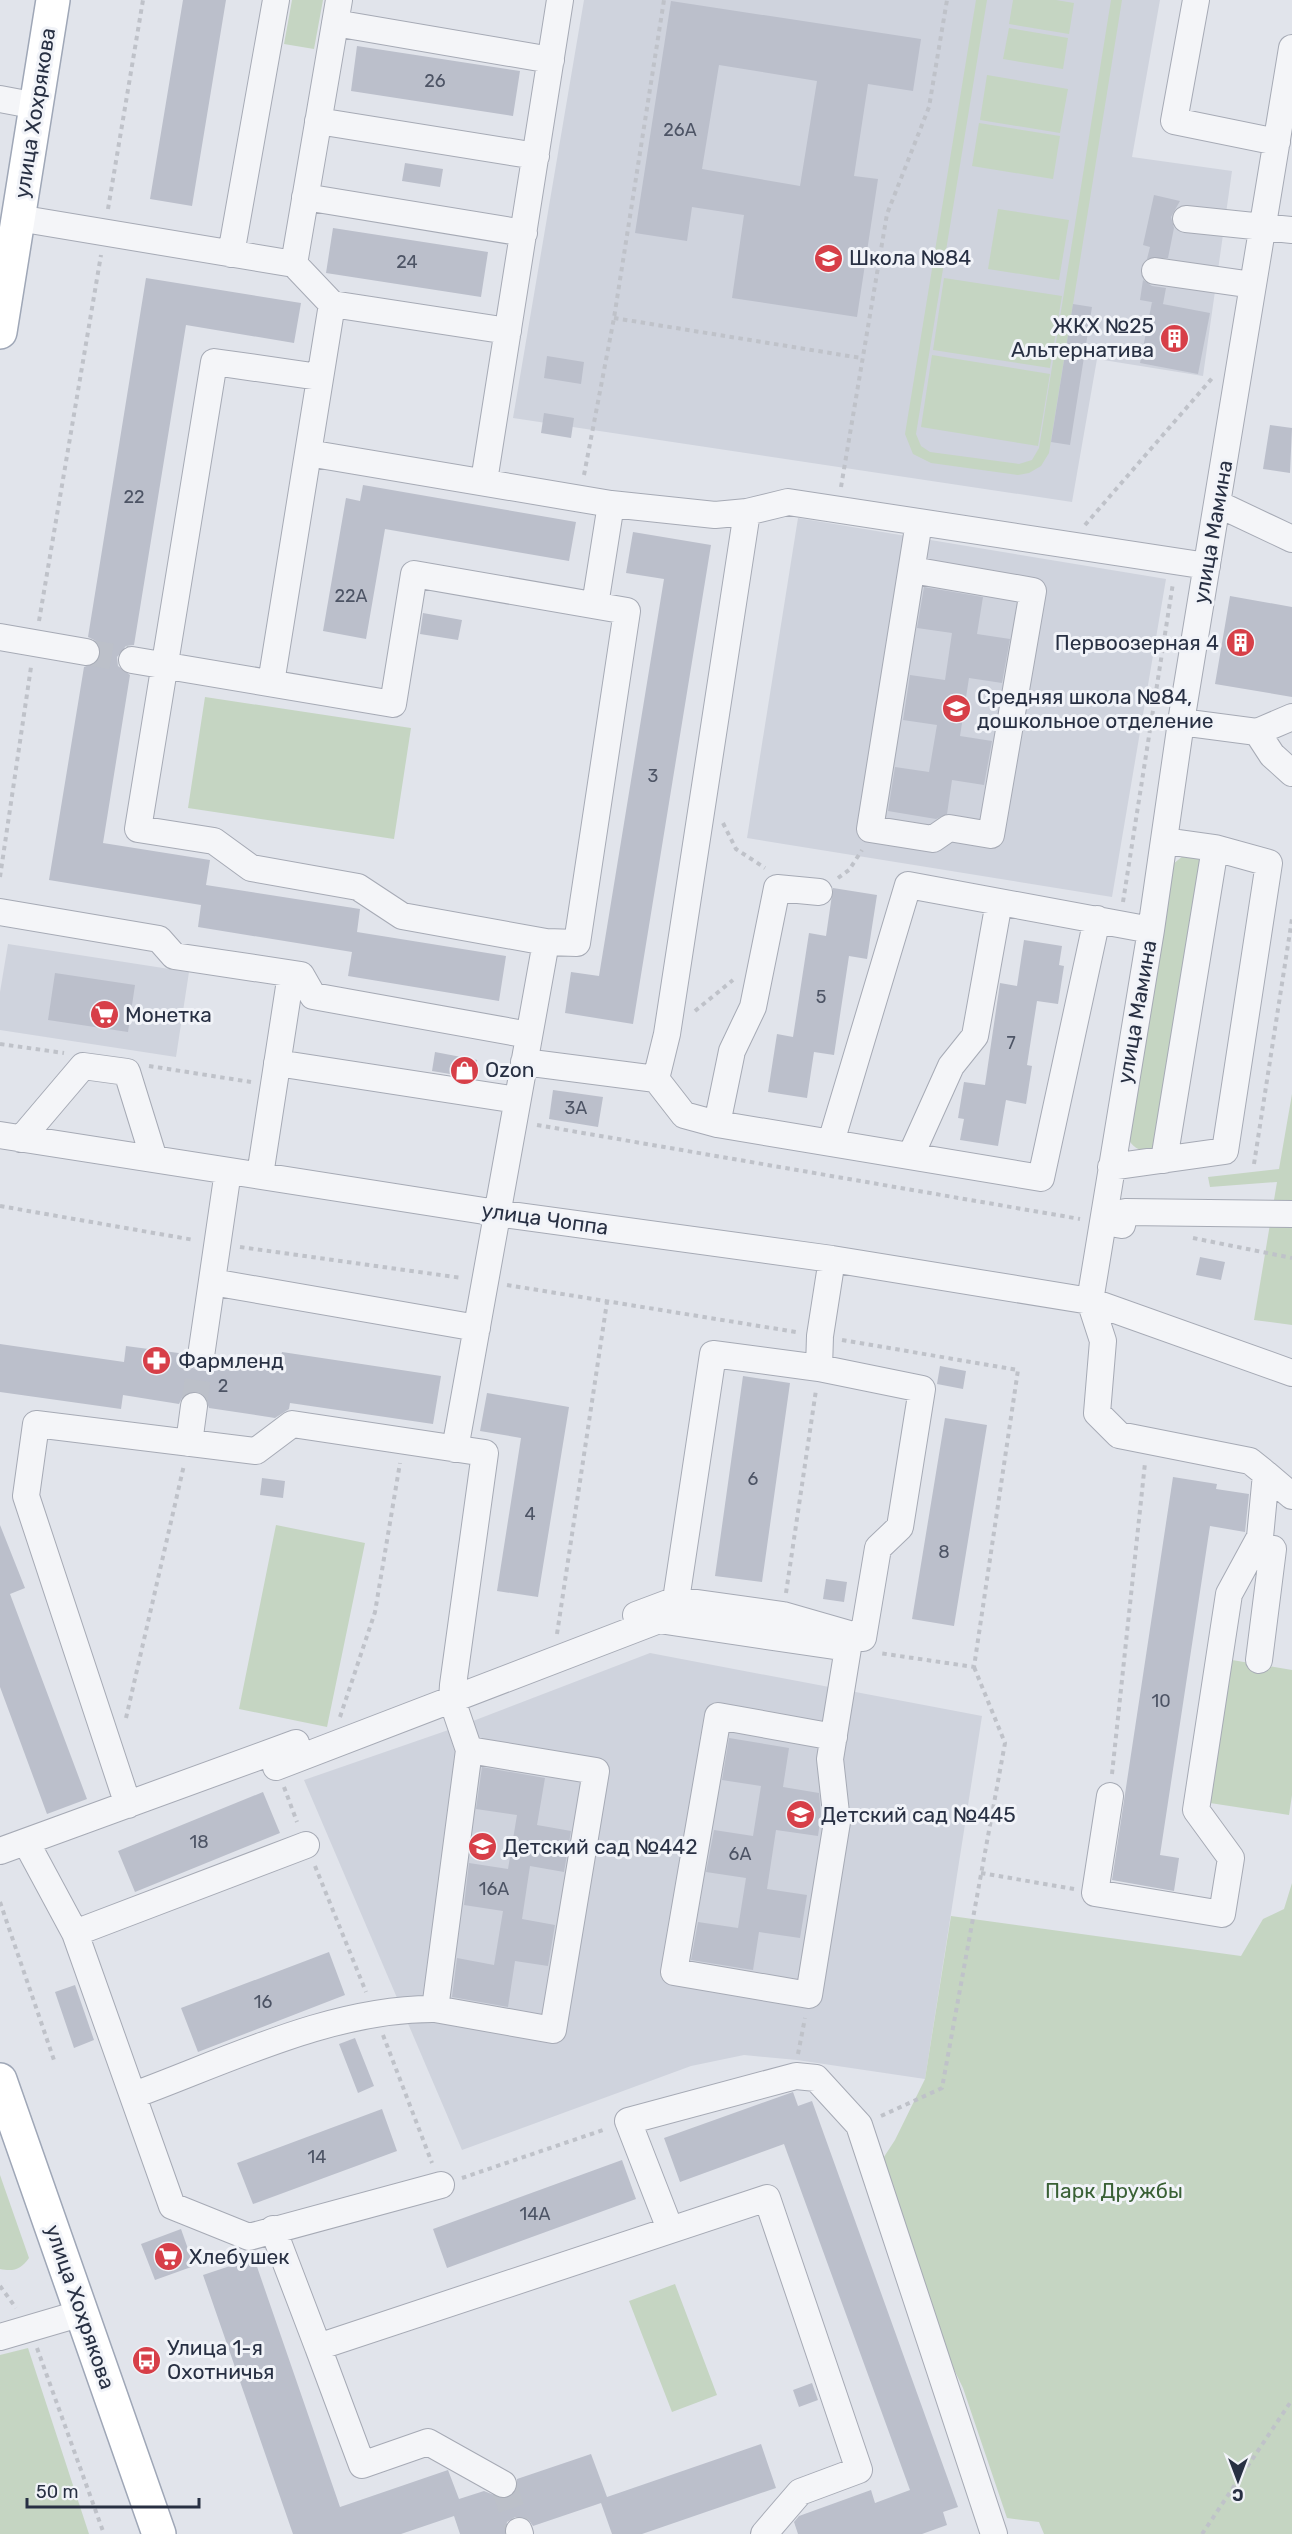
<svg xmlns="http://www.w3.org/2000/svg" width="1292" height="2534" viewBox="0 0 1292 2534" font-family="Rubik,sans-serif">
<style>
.built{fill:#cfd3dd}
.green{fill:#c5d5c2}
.building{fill:#bbbfcb;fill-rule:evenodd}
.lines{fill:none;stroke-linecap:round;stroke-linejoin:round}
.minor-tunnel{stroke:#bcc0c9;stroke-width:26;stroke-dasharray:26 13;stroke-linecap:butt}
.minor-casing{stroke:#a6aab5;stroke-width:28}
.major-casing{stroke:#9fa7b7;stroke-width:36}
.path{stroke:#bfc2c9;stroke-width:4;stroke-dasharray:4.5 4.5;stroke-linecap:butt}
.minor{stroke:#f4f5f8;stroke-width:26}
.major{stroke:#fff;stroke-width:33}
.labels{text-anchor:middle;stroke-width:6;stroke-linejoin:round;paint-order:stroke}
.number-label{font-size:18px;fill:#4d5465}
.street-label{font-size:21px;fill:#283043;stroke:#f1f3f8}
.poi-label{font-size:21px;fill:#283043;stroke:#f1f3f8;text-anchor:start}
.park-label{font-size:21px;fill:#396035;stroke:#f1f3f8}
</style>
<rect width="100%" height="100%" fill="#e1e4eb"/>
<path class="built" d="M 584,0 L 1160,0 L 1132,157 L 1232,171 L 1203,376 L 1097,359 L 1072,502 L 513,418 Z
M 798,518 L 1166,579 L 1112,897 L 747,838 Z
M 8,944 L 189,972 L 176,1057 L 0,1030 L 0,992 Z
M 650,1653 L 982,1716 L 925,2079 L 797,2060 L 744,2055 L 691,2066 L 462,2150 L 304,1780 L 460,1726 Z"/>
<path class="green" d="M 292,0 L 323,0 L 314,49 L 284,44 Z
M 976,0 L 987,0 L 916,434 L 921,446 L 930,452 L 1019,464 L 1032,460 L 1039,448 L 1111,0 L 1122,0 L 1049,453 L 1041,466 L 1029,473 L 1018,475 L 931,463 L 913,454 L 905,434 Z
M 1013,0 L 1056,0 L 1074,3 L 1069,34 L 1009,24 Z
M 1009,28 L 1068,38 L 1063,69 L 1003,59 Z
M 987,75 L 1068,89 L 1060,133 L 980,120 Z
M 979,123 L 1060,136 L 1053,179 L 972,166 Z
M 998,209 L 1069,220 L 1059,280 L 988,269 Z
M 944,278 L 1062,296 L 1050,368 L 933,350 Z
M 932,355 L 1050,374 L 1038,446 L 921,427 Z
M 205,697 L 411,728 L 394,839 L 188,808 Z
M 1183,856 L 1204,857 L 1156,1150 C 1142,1152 1133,1150 1127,1136 L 1173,864 Z
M 1292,1094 L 1292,1325 L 1254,1320 L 1277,1182 L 1210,1187 L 1208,1177 L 1279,1169 Z
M 276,1525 L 365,1543 L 327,1727 L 239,1709 Z
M 1232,1660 L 1292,1670 L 1292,1795 L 1289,1815 L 1210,1803 Z
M 1292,1883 L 1292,2534 L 1044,2534 L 1039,2522 L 1007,2518 L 963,2388 L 865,2186 L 895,2140 L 925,2079 L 951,1916 L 1241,1956 L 1263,1919 L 1284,1909 Z
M 0,2175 L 29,2258 C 21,2269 14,2272 0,2269 Z
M 675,2284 L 717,2395 L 672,2412 L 629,2301 Z
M 28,2348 L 89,2534 L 0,2534 L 0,2355 Z"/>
<path class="building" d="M 183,0 L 226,0 L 192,206 L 150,199 Z
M 671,1 L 921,39 L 913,91 L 868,84 L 854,176 L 878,179 L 857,317 L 732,298 L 744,215 L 692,207 L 687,241 L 635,233 ZM 719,65 L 817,81 L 800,186 L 702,169 Z
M 357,46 L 520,71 L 513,116 L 351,91 Z
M 405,163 L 443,169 L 440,187 L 402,181 Z
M 1154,195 L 1180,201 L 1171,217 L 1174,228 L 1168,258 L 1147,259 L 1150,247 L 1143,245 Z
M 333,228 L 488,252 L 481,297 L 326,273 Z
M 146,278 L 301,303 L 294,343 L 186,325 L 134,645 L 126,646 L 117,657 L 118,666 L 130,675 L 103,843 L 210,860 L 206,885 L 360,909 L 357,932 L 506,956 L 499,1001 L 348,976 L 352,952 L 198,927 L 201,905 L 49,880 L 84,667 L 97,662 L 101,654 L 96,641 L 88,637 Z
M 1143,280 L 1152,286 L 1166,288 L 1163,304 L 1140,300 Z
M 1152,302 L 1210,313 L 1198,374 L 1140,363 Z
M 1073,304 L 1092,307 L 1070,445 L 1051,442 Z
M 547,356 L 584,362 L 581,384 L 544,378 Z
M 544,413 L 574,418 L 571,438 L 541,433 Z
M 1270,425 L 1292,428 L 1290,473 L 1263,469 Z
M 363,485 L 576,522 L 569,561 L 385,529 L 366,639 L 323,631 L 346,498 L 360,501 Z
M 633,532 L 711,545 L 633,1024 L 565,1013 L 571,972 L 599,976 L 664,579 L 626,573 Z
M 924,587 L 983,597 L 977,634 L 1010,639 L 1002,683 L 969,678 L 960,736 L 992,741 L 984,785 L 952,780 L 947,814 L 936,819 L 888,811 L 895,767 L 929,772 L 937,725 L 903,720 L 910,675 L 945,680 L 952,633 L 917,628 Z
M 1230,596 L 1292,607 L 1292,697 L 1215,684 Z
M 423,613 L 462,620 L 458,640 L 420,634 Z
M 833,888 L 877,895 L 867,959 L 849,956 L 834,1055 L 814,1052 L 807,1098 L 768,1092 L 777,1034 L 793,1037 L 809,933 L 826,936 Z
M 1024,940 L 1062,946 L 1059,965 L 1064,966 L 1058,1004 L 1037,1001 L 1027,1065 L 1032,1066 L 1026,1104 L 1006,1100 L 998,1146 L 960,1140 L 964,1119 L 958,1118 L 964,1082 L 985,1085 L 1000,983 L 1017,986 Z
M 55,973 L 135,985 L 128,1032 L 48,1020 Z
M 435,1052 L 477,1060 L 474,1078 L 432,1071 Z
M 553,1090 L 603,1097 L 598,1127 L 549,1119 Z
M 1200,1257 L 1225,1262 L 1221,1280 L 1196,1275 Z
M 0,1344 L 124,1362 L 126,1346 L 186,1354 L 191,1367 L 199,1371 L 212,1366 L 216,1359 L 279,1368 L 282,1352 L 441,1376 L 433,1424 L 290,1403 L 289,1409 L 275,1418 L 209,1408 L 204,1395 L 195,1391 L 183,1396 L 179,1404 L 123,1395 L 121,1409 L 0,1392 Z
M 940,1366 L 966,1371 L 963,1389 L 937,1384 Z
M 743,1376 L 790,1383 L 762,1582 L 715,1576 Z
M 487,1393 L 569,1407 L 538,1597 L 497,1591 L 521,1438 L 480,1431 Z
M 945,1418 L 987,1425 L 954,1626 L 912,1619 Z
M 1173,1477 L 1217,1484 L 1216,1489 L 1249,1494 L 1245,1532 L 1210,1526 L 1160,1855 L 1179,1858 L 1174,1891 L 1112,1880 Z
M 262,1478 L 285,1481 L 283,1498 L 260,1495 Z
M 0,1525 L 25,1588 L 10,1594 L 87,1799 L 47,1814 L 0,1687 Z
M 826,1579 L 847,1582 L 844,1602 L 823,1599 Z
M 729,1738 L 789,1748 L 783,1787 L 819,1793 L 821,1814 L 818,1836 L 776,1830 L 767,1889 L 807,1895 L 800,1938 L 759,1932 L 753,1970 L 691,1960 L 698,1922 L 738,1928 L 746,1878 L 706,1872 L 714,1830 L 753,1836 L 761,1786 L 722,1780 Z
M 482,1767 L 545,1778 L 537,1825 L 571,1831 L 564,1872 L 530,1866 L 522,1919 L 555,1925 L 548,1966 L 515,1961 L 508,2007 L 452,1997 L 457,1958 L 494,1965 L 503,1911 L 464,1905 L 469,1863 L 508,1869 L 517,1815 L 476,1809 Z
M 263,1792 L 280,1833 L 135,1892 L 118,1851 Z
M 329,1952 L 345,1995 L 198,2052 L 181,2008 Z
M 75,1985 L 94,2040 L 74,2048 L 55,1992 Z
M 355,2038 L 374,2086 L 358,2093 L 339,2044 Z
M 793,2092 L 798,2106 L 812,2101 L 958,2507 L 943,2512 L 947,2525 L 922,2534 L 798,2534 L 794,2522 L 799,2516 L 871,2490 L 875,2503 L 910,2490 L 784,2144 L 680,2182 L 664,2138 Z
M 382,2109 L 397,2151 L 253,2204 L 237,2163 Z
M 622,2160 L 636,2199 L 447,2268 L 433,2229 Z
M 181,2229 L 194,2266 L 155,2280 L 141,2244 Z
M 254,2258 L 340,2507 L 448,2470 L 459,2499 L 484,2491 L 504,2499 L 516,2492 L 517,2479 L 591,2454 L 607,2497 L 761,2444 L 776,2488 L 642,2534 L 612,2534 L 601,2503 L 533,2526 L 528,2519 L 515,2517 L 507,2522 L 505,2534 L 460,2534 L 454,2516 L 401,2534 L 293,2534 L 203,2275 Z
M 812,2383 L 818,2400 L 799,2407 L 793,2390 Z"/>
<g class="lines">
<path class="minor-tunnel" d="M 86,652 L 132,660
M 194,1406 L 201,1356
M 503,2484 L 519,2531"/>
<defs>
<path id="minor" d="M 1196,0 L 1174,121 L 1277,142
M 335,23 L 551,60
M 0,99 L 37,106
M 318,121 L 536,156
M 305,197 L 524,233
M 18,218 L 294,264 L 332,304 L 508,331
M 1186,219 L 1292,230
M 231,254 L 276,0
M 294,264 L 339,0
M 1155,271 L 1253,285
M 319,377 L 214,362 L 138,829 L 214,841 L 251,868 L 358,887 L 402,916 L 546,942
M 308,453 L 611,504 L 715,515 L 747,512 L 788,502 L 1207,566
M 484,481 L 560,0
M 1218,504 L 1292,539
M 912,570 L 1033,591 L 991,835 L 949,828 L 933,839 L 870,829 L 919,522
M 595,605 L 611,504
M 0,637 L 86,652
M 132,660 L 393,704 L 414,574 L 627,611 L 577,943 L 546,942 L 455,1449
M 271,683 L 332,304
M 1181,722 L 1257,732 L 1272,755 L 1292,773
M 1257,732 L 1292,717
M 0,912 L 159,939 L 174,956 L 301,975 L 313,996 L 529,1035
M 524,1062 L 656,1079 L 684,1115 L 717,1124 L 1041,1178 L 1097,919
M 277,1063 L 517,1100
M 656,1079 L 667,1034 L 747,512
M 717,1124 L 732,1051 L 753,1007 L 777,888 L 819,892
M 0,1135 L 497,1213 L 832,1259 L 1090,1301 L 1292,1373
M 21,1139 L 83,1066 L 127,1072 L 154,1159
M 831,1142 L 908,885 L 1151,930
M 911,1155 L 951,1066 L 975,1036 L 999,902
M 1164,1160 L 1215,848
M 1111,1167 L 1225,1151 L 1269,863 L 1215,848 L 1165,841
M 260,1175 L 291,974
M 1116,1224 L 1122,1225 L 1125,1212 L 1292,1214
M 212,1282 L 477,1328
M 201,1356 L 228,1171
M 189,1443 L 194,1406
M 1266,1474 L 1292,1496
M 676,1600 L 713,1354 L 819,1368
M 636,1615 L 676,1600 L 783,1615 L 863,1638 L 878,1548 L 900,1527 L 922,1389 L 819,1368 L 820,1336 L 832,1259
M 1259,1660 L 1273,1549
M 276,1767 L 659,1620 L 848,1648 L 830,1759 L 837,1822 L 809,1995 L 674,1972 L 718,1716 L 834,1737
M 1110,1796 L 1095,1893 L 1222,1914 L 1231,1858 L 1196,1810 L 1229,1594 L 1260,1537 L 1266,1474 L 1250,1461 L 1119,1435 L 1097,1413 L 1103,1341 L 1090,1301 L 1151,930 L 1181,722 L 1292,48
M 128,1805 L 26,1496 L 36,1424 L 256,1451 L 292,1424 L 485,1453 L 453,1685 L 452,1700 L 469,1750 L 435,2009 C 333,2008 229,2060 134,2095
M 26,1842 L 75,1933 L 172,2206 L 249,2237 L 441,2185
M 0,1851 L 296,1743
M 75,1933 L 306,1845
M 435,2009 L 553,2030 L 596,1771 L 469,1750
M 273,2229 L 318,2347 L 767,2198 L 859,2470 L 800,2492 L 764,2534
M 670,2229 L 628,2121 L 796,2076 L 816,2078 L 859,2125 L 994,2534
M 0,2337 L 82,2313
M 318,2347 L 362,2465 L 428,2442 L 503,2484
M 519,2531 L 520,2534"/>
<path id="major" d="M 0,332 L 53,0
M 0,2080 L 159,2534"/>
</defs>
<use href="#minor" class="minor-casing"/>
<use href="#major" class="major-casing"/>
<path class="path" d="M 108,209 L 143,0
M 614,318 L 861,358
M 584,475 L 614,318 L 664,0
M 841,487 L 887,214 L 929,107 L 947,0
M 1085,525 L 1214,376
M 39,621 L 101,255
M 723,823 L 736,849 L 765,868
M 0,877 L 31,667
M 838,878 L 849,870 L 862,850
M 1123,902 L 1173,583
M 695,1011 L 733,980
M 0,1044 L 64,1053
M 149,1066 L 251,1082
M 537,1125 L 1080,1219
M 1254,1164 L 1292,919
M 0,1206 L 194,1240
M 1193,1238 L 1292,1258
M 240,1247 L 462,1278
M 507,1285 L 796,1332
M 842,1340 L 1018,1370 L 974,1667 L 879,1653
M 786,1593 L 816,1390
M 557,1634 L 607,1302
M 340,1717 L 375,1612 L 400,1463
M 126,1718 L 184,1465
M 1112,1774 L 1145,1463
M 284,1787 L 297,1822
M 315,1866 L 366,1992
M 981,1873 L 1074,1889
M 0,1902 L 55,2063
M 383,2035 L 432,2163
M 798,2054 L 805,2018
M 881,2116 L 942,2088 L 1005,1743 L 974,1667
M 462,2178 L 606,2129
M 0,2286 L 16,2308
M 37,2348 L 104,2534
M 1202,2534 L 1292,2400"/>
<use href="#minor" class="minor"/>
<use href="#major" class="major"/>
</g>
<defs>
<symbol id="school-disc" viewBox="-11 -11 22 22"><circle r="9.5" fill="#d73f48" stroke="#f1f3f8"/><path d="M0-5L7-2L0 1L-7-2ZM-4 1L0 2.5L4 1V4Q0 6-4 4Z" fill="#fff"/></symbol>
<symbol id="building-disc" viewBox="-11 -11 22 22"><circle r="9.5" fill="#d73f48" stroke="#f1f3f8"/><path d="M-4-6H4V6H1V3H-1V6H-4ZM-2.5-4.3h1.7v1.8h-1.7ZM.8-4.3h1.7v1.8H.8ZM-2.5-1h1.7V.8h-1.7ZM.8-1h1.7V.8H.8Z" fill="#fff"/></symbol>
<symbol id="supermarket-disc" viewBox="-11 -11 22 22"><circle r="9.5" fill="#d73f48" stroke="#f1f3f8"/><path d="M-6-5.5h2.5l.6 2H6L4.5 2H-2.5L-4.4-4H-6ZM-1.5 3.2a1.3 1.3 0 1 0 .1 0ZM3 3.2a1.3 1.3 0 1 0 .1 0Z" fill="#fff"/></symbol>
<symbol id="shop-disc" viewBox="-11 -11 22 22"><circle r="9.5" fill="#d73f48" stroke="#f1f3f8"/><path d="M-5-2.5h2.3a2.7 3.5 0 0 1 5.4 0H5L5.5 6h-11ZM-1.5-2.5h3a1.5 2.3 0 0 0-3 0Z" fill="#fff"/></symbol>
<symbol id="pharmacy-disc" viewBox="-11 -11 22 22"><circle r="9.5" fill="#d73f48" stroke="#f1f3f8"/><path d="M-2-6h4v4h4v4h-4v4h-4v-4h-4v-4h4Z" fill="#fff"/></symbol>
<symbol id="bus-disc" viewBox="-11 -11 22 22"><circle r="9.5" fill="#d73f48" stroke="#f1f3f8"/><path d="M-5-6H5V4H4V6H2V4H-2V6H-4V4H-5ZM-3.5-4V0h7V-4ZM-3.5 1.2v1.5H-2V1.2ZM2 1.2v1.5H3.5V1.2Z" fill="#fff"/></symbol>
</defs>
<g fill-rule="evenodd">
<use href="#school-disc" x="812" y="242" width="33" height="33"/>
<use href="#building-disc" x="1158" y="322" width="33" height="33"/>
<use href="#building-disc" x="1224" y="626" width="33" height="33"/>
<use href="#school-disc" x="940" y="692" width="33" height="33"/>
<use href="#supermarket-disc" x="88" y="998" width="33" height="33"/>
<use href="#shop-disc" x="448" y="1054" width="33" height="33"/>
<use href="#pharmacy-disc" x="140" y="1344" width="33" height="33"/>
<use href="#school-disc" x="784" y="1798" width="33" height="33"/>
<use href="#school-disc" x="466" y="1830" width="33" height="33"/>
<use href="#supermarket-disc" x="152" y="2240" width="33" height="33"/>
<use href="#bus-disc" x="130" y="2344" width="33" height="33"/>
</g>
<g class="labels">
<g class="number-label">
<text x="435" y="87">26</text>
<text x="680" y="136">26А</text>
<text x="407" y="268">24</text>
<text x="134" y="503">22</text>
<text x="351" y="602">22А</text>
<text x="653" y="782">3</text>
<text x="821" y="1003">5</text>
<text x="1011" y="1049">7</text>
<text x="576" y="1114">3А</text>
<text x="223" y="1392">2</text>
<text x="753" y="1485">6</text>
<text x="530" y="1520">4</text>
<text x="944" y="1558">8</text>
<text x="1161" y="1707">10</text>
<text x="199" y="1848">18</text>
<text x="740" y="1860">6А</text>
<text x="494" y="1895">16А</text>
<text x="263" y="2008">16</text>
<text x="317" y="2163">14</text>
<text x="535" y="2220">14А</text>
</g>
<g class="street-label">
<text transform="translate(35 113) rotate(-81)" y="7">улица Хохрякова</text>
<text transform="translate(1213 532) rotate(-80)" y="7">улица Мамина</text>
<text transform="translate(1137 1012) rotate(-80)" y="7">улица Мамина</text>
<text transform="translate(545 1219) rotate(8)" y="7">улица Чоппа</text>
<text transform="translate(80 2307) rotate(71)" y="7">улица Хохрякова</text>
</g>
<g class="poi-label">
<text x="849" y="265">Школа №84</text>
<text x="1154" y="333" text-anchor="end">ЖКХ №25<tspan x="1154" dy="24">Альтернатива</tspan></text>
<text x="1219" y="650" text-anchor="end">Первоозерная 4</text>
<text x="977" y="704">Средняя школа №84,<tspan x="977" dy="24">дошкольное отделение</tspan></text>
<text x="125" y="1022">Монетка</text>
<text x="485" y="1077">Ozon</text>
<text x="178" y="1368">Фармленд</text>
<text x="821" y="1822">Детский сад №445</text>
<text x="503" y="1854">Детский сад №442</text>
<text x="189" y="2264">Хлебушек</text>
<text x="167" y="2355">Улица 1-я<tspan x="167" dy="24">Охотничья</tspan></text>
</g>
<g class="park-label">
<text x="1114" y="2198">Парк Дружбы</text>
</g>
</g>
<g transform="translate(1238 2480) rotate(180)" stroke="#f1f3f8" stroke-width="4.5" paint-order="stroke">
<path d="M0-4.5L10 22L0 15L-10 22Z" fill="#283043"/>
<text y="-9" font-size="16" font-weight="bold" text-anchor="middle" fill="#283043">С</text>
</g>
<path d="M27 2498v9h172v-9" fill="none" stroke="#283043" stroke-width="3"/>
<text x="36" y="2498" font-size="18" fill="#283043" stroke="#f1f3f8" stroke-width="4.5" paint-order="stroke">50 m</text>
</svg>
